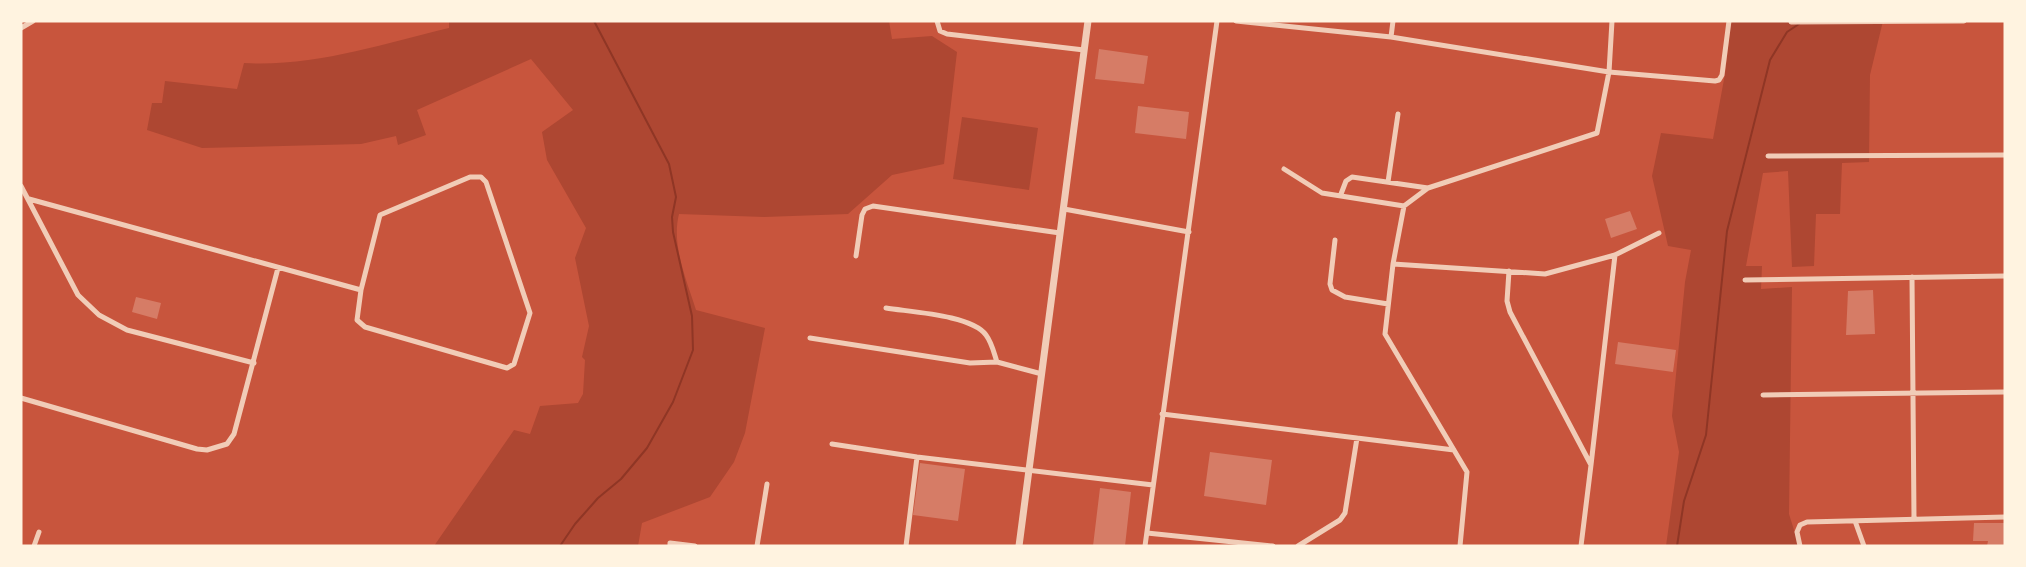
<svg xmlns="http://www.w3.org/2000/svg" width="2026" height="567" viewBox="0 0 2026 567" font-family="Bitter,serif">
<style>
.green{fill:#ae4732}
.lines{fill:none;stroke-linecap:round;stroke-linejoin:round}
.stream{stroke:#8f3625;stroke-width:2}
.building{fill:#d67c66}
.minor{stroke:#f1ccb7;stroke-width:5}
.tertiary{stroke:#f1ccb7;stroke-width:7}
</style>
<rect width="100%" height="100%" fill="#c8553d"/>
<path class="green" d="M 449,21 L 889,21 L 892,39 L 932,36 L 957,52 L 944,164 L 892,175 L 848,214 L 764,217 L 679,214 C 671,245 687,281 696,310 L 765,328 L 745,433 L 734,462 L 710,497 L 642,523 L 638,546 L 434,546 L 514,430 L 530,434 L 540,406 L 578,403 L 583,394 L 585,360 L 582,357 L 589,326 L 575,258 L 586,228 L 547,160 L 542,132 L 573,110 L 531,59 L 417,110 L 426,135 L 398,145 L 396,136 L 361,144 L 202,148 L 147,130 L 152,103 L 162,103 L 165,81 L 237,89 L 244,63 C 314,67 382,44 449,28 Z
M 1731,21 L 1883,21 L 1870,75 L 1869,162 L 1842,163 L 1840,214 L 1816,214 L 1814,266 L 1792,267 L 1788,171 L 1763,173 L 1746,266 L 1762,266 L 1761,289 L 1792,287 L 1789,514 L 1799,546 L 1666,546 L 1679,452 L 1672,416 L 1685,282 L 1691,250 L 1668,246 L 1652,176 L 1661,133 L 1713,139 L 1725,74 Z
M 962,117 L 1038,128 L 1029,190 L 953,179 Z"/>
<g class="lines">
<path class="stream" d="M 560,546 L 575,524 L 598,498 L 621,479 L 647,448 L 673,402 L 693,350 L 692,316 L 673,232 L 672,217 L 676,197 L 669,164 L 594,21
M 1677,546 L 1684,501 L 1706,435 L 1727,231 L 1770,60 L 1787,32 L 1799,24"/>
</g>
<path class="building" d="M 1099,49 L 1148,56 L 1144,84 L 1095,79 Z
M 1138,106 L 1189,112 L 1186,139 L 1135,133 Z
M 1630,211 L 1637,229 L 1611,238 L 1605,219 Z
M 1873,290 L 1875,334 L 1846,335 L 1848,291 Z
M 136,297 L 161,303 L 157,319 L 132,312 Z
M 1618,342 L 1676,350 L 1673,372 L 1615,364 Z
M 1210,452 L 1272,460 L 1266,505 L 1204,496 Z
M 920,463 L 965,469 L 958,521 L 913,515 Z
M 1100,488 L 1131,492 L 1125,546 L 1093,546 Z
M 1974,523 L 2005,523 L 2005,546 L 1987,546 L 1988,541 L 1973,541 Z"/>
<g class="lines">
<path class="minor" d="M 937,21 L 940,31 L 947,34 L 1084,50
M 1236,21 L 1391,37 L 1609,72 L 1715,81 L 1719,80 L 1722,75 L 1729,21
M 1791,22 L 1964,21
M 21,28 L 33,21
M 1391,37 L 1393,21
M 1768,156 L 2005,155
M 1284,169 L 1322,193 L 1404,206
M 470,177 L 481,177 L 486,182 L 530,313 L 514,364 L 507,368 L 365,327 L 357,320 L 361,290 L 380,215 Z
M 1388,182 L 1398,114
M 21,186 L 78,295 L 99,315 L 127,330 L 254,363
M 1341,194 L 1346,181 L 1352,177 L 1428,188
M 29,199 L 361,290
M 1064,209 L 1189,232
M 1335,240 L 1330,284 L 1332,290 L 1345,297 L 1388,304
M 856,256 L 862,215 L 865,209 L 873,206 L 1060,233
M 1393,264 L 1545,274 L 1615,255 L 1659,233
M 1509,271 L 1507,301 L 1510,312 L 1591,465 L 1581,546
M 1912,277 L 1914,518
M 1745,280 L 2005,276
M 886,308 C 910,312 972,315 986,335 C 992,343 994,353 997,362
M 810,338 L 970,363 L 997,362 L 1042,374
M 1763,395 L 2005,392
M 21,398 L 197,449 L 207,450 L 227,444 L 234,434 L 278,268
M 1162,414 L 1454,450
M 832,444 L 917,457 L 1153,485
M 1591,465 L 1615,255
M 1855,521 L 1864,546
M 1147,533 L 1273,546
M 34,546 L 39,532
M 670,546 L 670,543 L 695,546
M 757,546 L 767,484
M 906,546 L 917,457
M 1145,546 L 1217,21
M 1298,546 L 1340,520 L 1345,513 L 1357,438
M 1460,546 L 1467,472 L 1385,334 L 1393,264 L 1404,206 L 1428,188 L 1597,133 L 1609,72 L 1612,21
M 1800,546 L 1797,532 L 1800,525 L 1807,522 L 2005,517"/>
<path class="tertiary" d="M 1019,546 L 1088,21"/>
</g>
<rect width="2026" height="567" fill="none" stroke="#fff3e0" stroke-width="45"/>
</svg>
